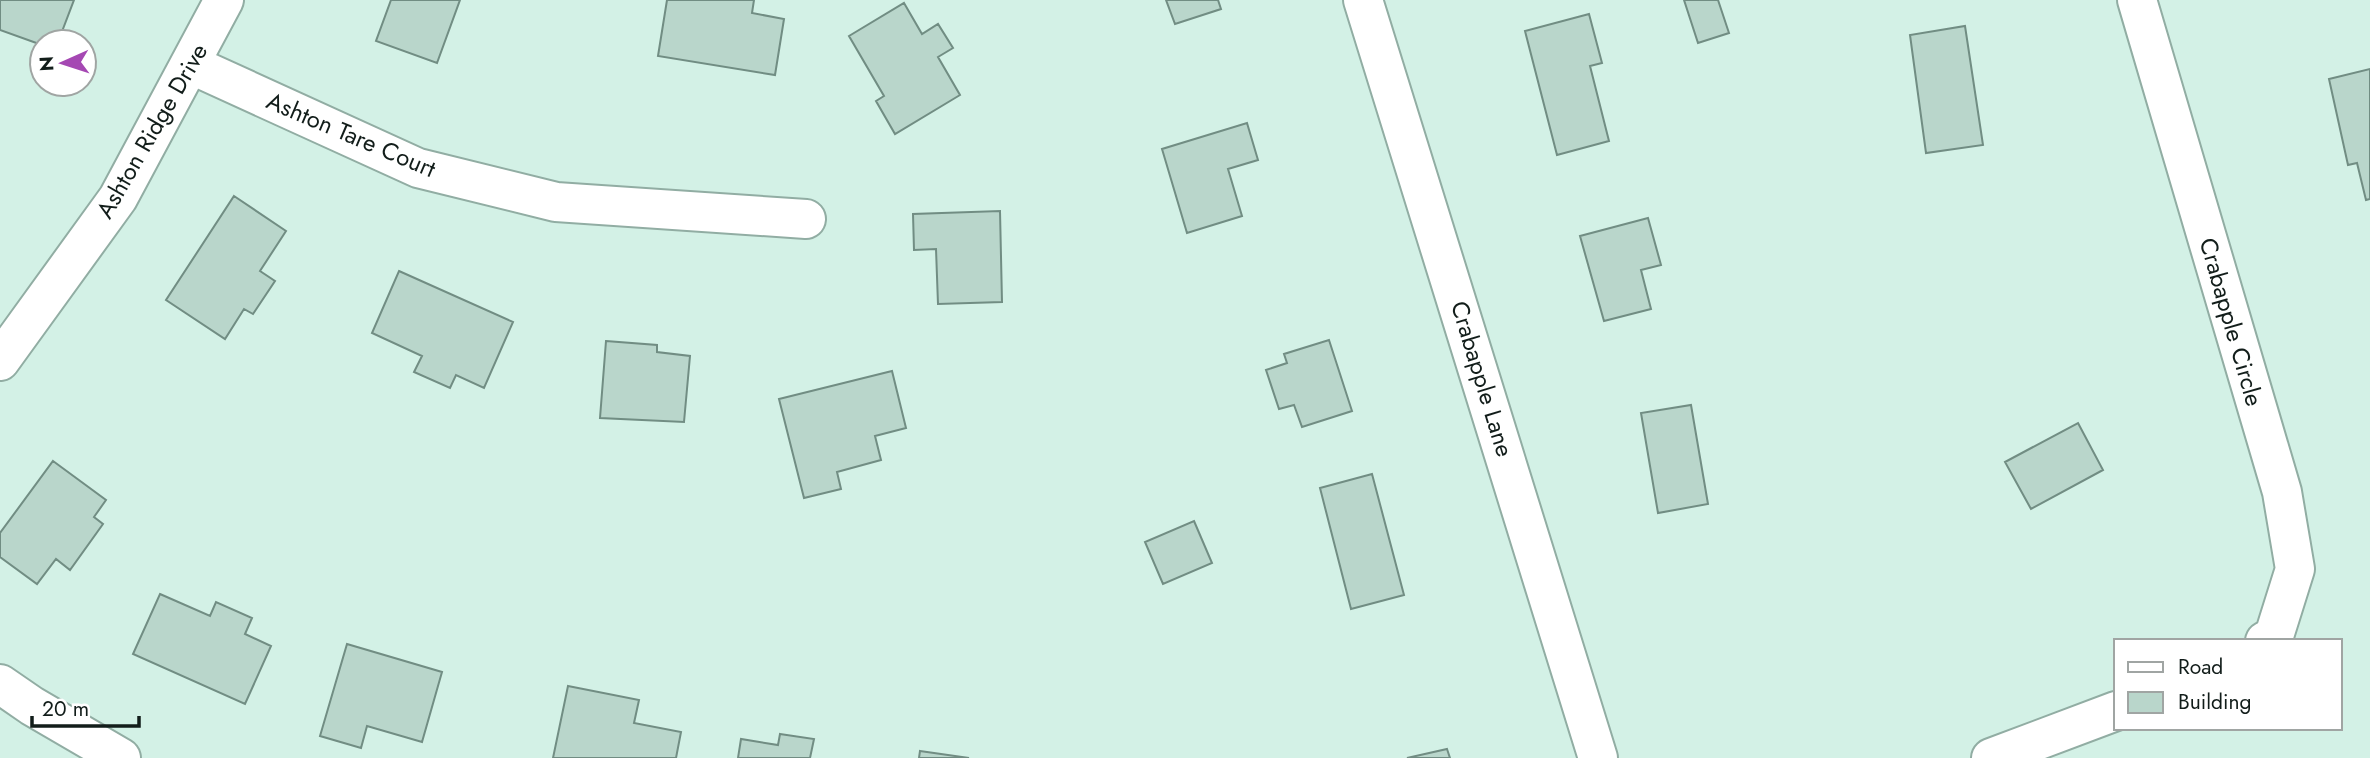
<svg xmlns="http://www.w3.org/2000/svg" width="2370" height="758" viewBox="0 0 2370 758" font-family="Jost,sans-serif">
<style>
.building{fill:#b9d6cb;stroke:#718d83;stroke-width:2}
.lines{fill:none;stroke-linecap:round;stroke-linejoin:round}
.minor-casing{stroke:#91ada3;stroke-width:42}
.minor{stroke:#fff;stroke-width:38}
.labels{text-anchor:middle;stroke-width:7;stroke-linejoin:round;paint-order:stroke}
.street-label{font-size:24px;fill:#121d1a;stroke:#fff}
</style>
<rect width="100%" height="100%" fill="#d3f1e6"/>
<path class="building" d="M 0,0 L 74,0 L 58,42 L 42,42 L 42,45 L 0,30 Z
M 391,0 L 460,0 L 437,63 L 376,41 Z
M 667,0 L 754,0 L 752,13 L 784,19 L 775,75 L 658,56 Z
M 1166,0 L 1218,0 L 1221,9 L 1175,24 Z
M 1684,0 L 1718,0 L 1729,33 L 1698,43 Z
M 904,3 L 922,34 L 938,24 L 953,48 L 938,57 L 960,95 L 895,134 L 876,101 L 884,96 L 849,36 Z
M 1589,14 L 1602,63 L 1590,66 L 1609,141 L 1557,155 L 1525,31 Z
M 1965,26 L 1983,145 L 1926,153 L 1910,35 Z
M 2370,69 L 2370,199 L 2366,200 L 2357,163 L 2348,165 L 2329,79 Z
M 1247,123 L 1258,160 L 1228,169 L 1242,216 L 1187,233 L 1162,149 Z
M 234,196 L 286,231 L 260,271 L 275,281 L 253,314 L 244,309 L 225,339 L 166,300 Z
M 1000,211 L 1002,302 L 938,304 L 936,249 L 914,250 L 913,214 Z
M 1648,218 L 1661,265 L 1641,270 L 1651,309 L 1604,321 L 1580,236 Z
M 399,271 L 513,322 L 484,388 L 456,375 L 450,388 L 414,372 L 422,356 L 372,333 Z
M 1329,340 L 1352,411 L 1302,427 L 1294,405 L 1279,409 L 1266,370 L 1287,363 L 1284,354 Z
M 606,341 L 657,345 L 657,352 L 690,356 L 684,422 L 600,418 Z
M 892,371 L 906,428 L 875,436 L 881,460 L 837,472 L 841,489 L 804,498 L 779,399 Z
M 1691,405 L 1708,504 L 1658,513 L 1641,413 Z
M 2078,423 L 2103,470 L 2031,509 L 2005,462 Z
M 53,461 L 106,500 L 94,517 L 103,524 L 70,570 L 56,559 L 37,584 L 0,557 L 0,533 Z
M 1372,474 L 1404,595 L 1351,609 L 1320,488 Z
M 1194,521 L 1212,563 L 1163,584 L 1145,542 Z
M 160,594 L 210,616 L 216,602 L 252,618 L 245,634 L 271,646 L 245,704 L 133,654 Z
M 347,644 L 442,672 L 422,742 L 367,726 L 361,748 L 320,736 Z
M 568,686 L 639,700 L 634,723 L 681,732 L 676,758 L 553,758 Z
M 780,734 L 814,739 L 810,758 L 738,758 L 741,739 L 778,745 Z
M 1447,749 L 1450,758 L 1407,758 Z
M 920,751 L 969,758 L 919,758 Z"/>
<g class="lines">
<defs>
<path id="minor" d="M 1363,0 L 1598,758
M 2137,0 L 2282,492 L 2295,569 L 2274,636 L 2265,641
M 192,65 L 418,168 L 556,202 L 806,219
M 0,361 L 118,198 L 224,0
M 0,684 L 32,706 L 121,758
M 1991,758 L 2116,711"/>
</defs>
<use href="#minor" class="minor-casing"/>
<use href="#minor" class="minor"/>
</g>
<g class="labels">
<g class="street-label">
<text transform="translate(152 131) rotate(-60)" y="8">Ashton Ridge Drive</text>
<text transform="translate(351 135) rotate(23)" y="8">Ashton Tare Court</text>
<text transform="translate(2231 322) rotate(74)" y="8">Crabapple Circle</text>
<text transform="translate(1482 379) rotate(73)" y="8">Crabapple Lane</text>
</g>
</g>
<rect x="2114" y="639" width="228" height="91" fill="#ffffff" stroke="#a0a5a3" stroke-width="2"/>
<rect x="2128" y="662" width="35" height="10" fill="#ffffff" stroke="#a0a5a3" stroke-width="2"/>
<text x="2178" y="674" font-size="21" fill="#121d1a">Road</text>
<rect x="2128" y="692" width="35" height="21" fill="#b9d6cb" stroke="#a0a5a3" stroke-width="2"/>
<text x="2178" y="709" font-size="21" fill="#121d1a">Building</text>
<g transform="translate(63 63) rotate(267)"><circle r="33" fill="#ffffff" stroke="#a0a5a3" stroke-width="2"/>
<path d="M0-5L12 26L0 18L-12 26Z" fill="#a548b3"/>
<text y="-10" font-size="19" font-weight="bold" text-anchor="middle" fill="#121d1a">N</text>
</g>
<path d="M32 716v10h107v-10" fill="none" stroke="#121d1a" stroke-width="3.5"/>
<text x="42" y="716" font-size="21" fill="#121d1a" stroke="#ffffff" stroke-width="5" paint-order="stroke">20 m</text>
</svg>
